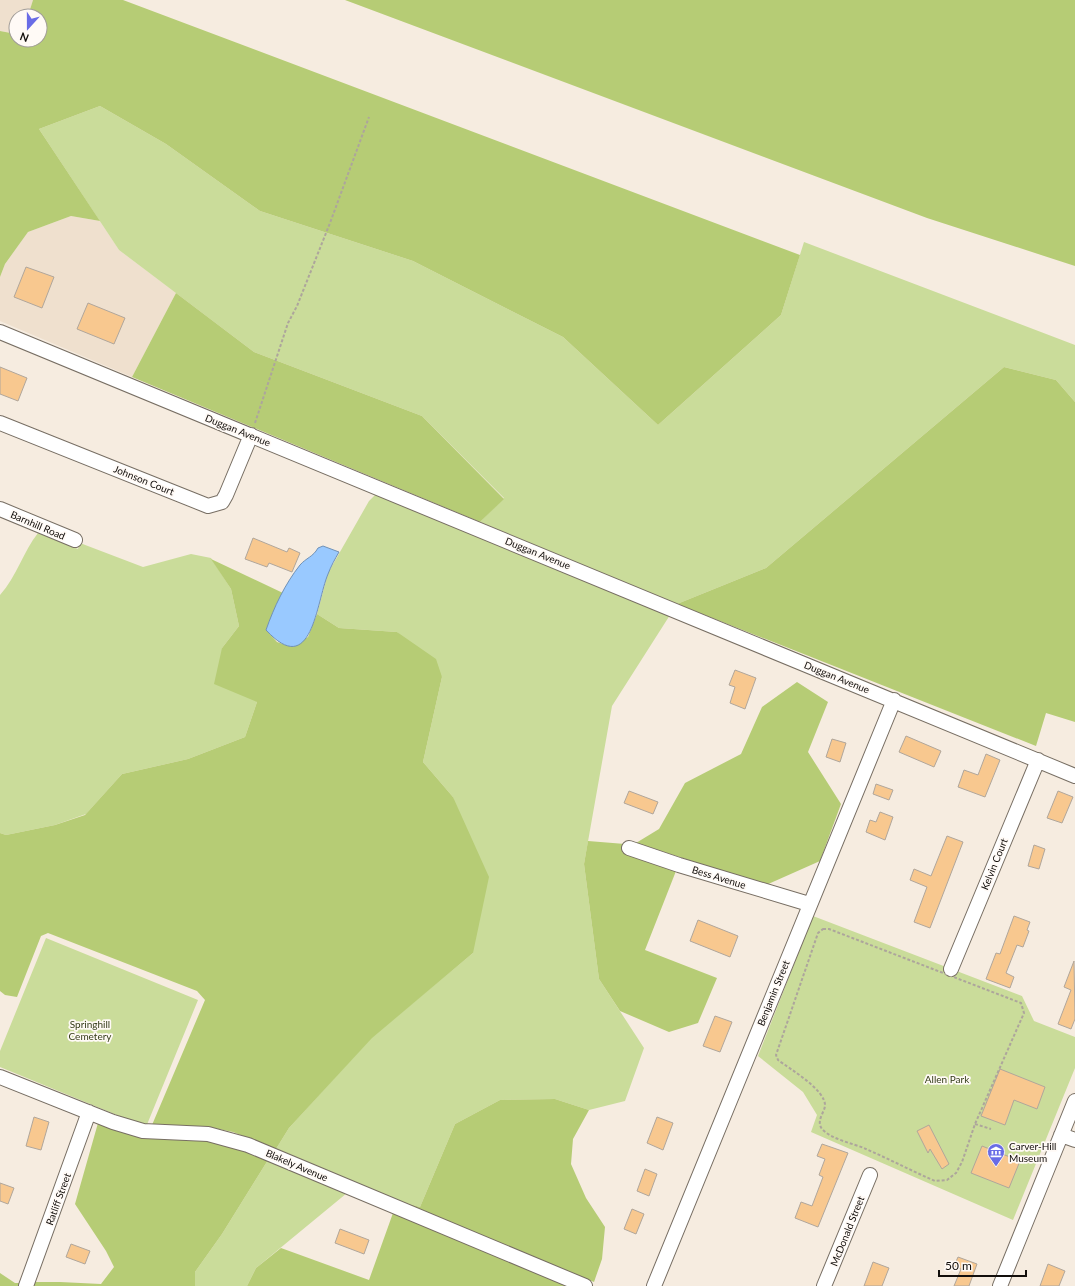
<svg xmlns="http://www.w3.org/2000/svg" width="1075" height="1286" viewBox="0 0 1075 1286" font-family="Lato,sans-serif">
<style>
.built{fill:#efe0ce}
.green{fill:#cadc9a}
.forest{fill:#b6cc75}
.water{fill:#99c9ff;stroke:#7091b6}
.building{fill:#f8c88f;stroke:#b0a69b}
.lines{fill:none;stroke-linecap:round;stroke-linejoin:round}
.minor-casing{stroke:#776e63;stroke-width:16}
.path{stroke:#ada59c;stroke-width:2;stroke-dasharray:3 2;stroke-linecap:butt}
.minor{stroke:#fff;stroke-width:14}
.labels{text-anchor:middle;stroke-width:3.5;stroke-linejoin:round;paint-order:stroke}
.street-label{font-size:10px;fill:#120e0b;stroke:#fffaf6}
.park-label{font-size:10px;fill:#343c18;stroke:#fffaf6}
.poi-label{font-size:10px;fill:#120e0b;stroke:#fffaf6;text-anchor:start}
</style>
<rect width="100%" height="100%" fill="#f6ece0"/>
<path class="built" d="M 0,0 L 33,0 L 28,16 L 16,16 L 16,34 L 0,31 Z
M 71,216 L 100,221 L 119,250 L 176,293 L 132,377 L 0,321 L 0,277 L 5,264 L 28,232 Z"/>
<path class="green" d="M 100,106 L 166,144 L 260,211 L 413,261 L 563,337 L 658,425 L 781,315 L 804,242 L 1075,345 L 1075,402 L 1056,380 L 1004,367 L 766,568 L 677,604 L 480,522 L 504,498 L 422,416 L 254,352 L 119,250 L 39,129 Z
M 376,494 L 670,615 L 612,706 L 584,864 L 599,979 L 644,1048 L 625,1101 L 589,1110 L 555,1099 L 500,1100 L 455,1124 L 420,1207 L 402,1202 L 276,1149 L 289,1128 L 372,1037 L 473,953 L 453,797 L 423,762 L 442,677 L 397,632 L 339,628 L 317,614 L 328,573 L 369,501 Z
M 38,533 L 78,549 L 80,543 L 143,567 L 191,554 L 211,558 L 231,589 L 239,626 L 222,648 L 257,702 L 245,737 L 188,759 L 122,774 L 86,814 L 55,825 L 6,835 L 0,833 L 0,595 C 17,576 23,552 38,533 Z
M 813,916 L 1022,996 L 1034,1021 L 1075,1037 L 1075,1068 L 1013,1220 L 811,1132 L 817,1115 L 803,1092 L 758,1056 Z
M 46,938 L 198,1000 L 146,1127 L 0,1067 L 0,1051 Z
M 268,1160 L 347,1193 L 256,1268 L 247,1286 L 195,1286 L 195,1272 L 222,1234 Z"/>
<path class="forest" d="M 33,0 L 123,0 L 800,255 L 781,315 L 658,425 L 563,337 L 413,261 L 260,211 L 166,144 L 100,106 L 39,129 L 100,221 L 71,216 L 28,232 L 5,264 L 0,277 L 0,31 L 16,34 L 16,40 L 40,40 L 40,16 L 28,16 Z
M 345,0 L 1075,0 L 1075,266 L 927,218 Z
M 176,293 L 254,352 L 422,416 L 504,499 L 480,522 L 132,377 Z
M 1004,367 L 1056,380 L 1075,402 L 1075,722 L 1046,713 L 1036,746 L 677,604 L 766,568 Z
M 211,559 L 283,593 L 266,630 L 277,642 L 289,646 L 308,637 L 317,614 L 339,628 L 397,632 L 436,659 L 442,677 L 423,762 L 453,797 L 489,877 L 473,953 L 372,1038 L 289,1128 L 276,1149 L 233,1132 L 209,1127 L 152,1125 L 205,1000 L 197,991 L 48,933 L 41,936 L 17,997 L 5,995 L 0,991 L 0,833 L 6,835 L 55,825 L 85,815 L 122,774 L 188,759 L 245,737 L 257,702 L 214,684 L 222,648 L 239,626 L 231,589 Z
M 797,682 L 828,702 L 808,752 L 841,804 L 820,861 L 766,885 L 636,843 L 659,829 L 685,783 L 741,754 L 762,707 Z
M 588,841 L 625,844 L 622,852 L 676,871 L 645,950 L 717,978 L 698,1023 L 669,1032 L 620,1011 L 599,979 L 584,864 Z
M 555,1099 L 589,1110 L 573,1139 L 571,1164 L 586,1198 L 605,1227 L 602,1259 L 594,1282 L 402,1202 L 420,1207 L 455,1124 L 500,1100 Z
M 98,1123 L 142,1138 L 206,1140 L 228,1145 L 268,1160 L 222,1234 L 195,1272 L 195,1286 L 32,1286 L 33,1282 L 60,1282 L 101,1284 L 114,1267 L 106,1251 L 75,1204 Z
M 393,1213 L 568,1286 L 247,1286 L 256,1268 L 281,1248 L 369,1280 Z
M 0,1273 L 15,1283 L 21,1283 L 20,1286 L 0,1286 Z"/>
<path class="water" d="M 323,546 L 339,552 C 335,559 331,566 328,574 C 316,603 312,680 266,630 C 274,607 285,584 300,565 C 306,558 313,557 318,548 Z"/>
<path class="building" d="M 26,267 L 54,277 L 42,308 L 14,297 Z
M 88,303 L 125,318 L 114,344 L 77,329 Z
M 0,367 L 27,378 L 18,401 L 0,394 Z
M 253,538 L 287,552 L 289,548 L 300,553 L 292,572 L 269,563 L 267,567 L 245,559 Z
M 735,670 L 756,678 L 745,709 L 730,703 L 735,687 L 729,685 Z
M 906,736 L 941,751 L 934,767 L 899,752 Z
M 832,739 L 846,743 L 840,762 L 826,757 Z
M 986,754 L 1000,760 L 985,797 L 958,787 L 964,770 L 978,775 Z
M 876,784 L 893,790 L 889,800 L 873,794 Z
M 629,791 L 658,802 L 653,814 L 624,803 Z
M 1058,791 L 1073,797 L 1062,823 L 1047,818 Z
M 880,812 L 893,817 L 885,840 L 866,832 L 870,820 L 876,822 Z
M 947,836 L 963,842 L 930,928 L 914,922 L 927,887 L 910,880 L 914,869 L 931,876 Z
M 1034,845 L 1045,849 L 1039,869 L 1028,866 Z
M 1014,916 L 1030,922 L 1027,930 L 1029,931 L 1023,947 L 1017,945 L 1006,973 L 1014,977 L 1010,988 L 986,979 L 996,953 L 1000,954 Z
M 698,920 L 738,936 L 730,957 L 690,941 Z
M 1074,961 L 1075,1019 L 1071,1029 L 1058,1024 L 1071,990 L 1064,987 Z
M 715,1016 L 732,1022 L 720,1052 L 703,1046 Z
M 1000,1069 L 1045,1087 L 1037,1109 L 1014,1100 L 1005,1125 L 981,1116 Z
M 34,1117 L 49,1122 L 41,1150 L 26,1146 Z
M 657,1117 L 673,1123 L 663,1150 L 647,1143 Z
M 929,1125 L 949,1164 L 942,1169 L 930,1149 L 928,1153 L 917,1131 Z
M 822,1144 L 848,1153 L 818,1227 L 795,1218 L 801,1202 L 812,1206 L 823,1177 L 819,1175 L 825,1159 L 817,1156 Z
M 982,1146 L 1020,1161 L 1009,1188 L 971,1173 Z
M 645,1169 L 657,1174 L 649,1196 L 637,1191 Z
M 0,1183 L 14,1188 L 8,1204 L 0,1201 Z
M 632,1209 L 644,1214 L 636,1234 L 624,1229 Z
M 340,1229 L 369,1240 L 364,1254 L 335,1243 Z
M 71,1244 L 90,1251 L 85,1264 L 66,1257 Z
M 958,1257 L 977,1264 L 969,1286 L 954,1286 L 961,1269 L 954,1266 Z
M 873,1262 L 889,1268 L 882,1286 L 864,1286 Z
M 1048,1264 L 1065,1271 L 1059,1286 L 1040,1286 Z"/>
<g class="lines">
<defs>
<path id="minor" d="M 0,332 L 1075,776
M 0,423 L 208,506 L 222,502 L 226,495 L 251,435
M 0,509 L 75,540
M 629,848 L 679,865 L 809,904
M 951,969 L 1038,760
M 0,1077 L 113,1122 L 143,1131 L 208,1134 L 248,1145 L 585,1286
M 1061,1135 L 1075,1140
M 26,1286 L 89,1112
M 654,1286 L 894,700
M 824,1286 L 870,1175
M 1000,1286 L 1075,1101"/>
</defs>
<use href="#minor" class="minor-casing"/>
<path class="path" d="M 255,423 L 288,323 L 297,306 L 330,223 L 369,117
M 823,929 L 829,929 L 1021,1003 L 1024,1013 L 975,1124 L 962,1162 L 956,1173 L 947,1180 L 935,1181 C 912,1171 889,1159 866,1149 C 853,1143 832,1140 822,1129 C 816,1121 824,1113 825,1106 C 826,1090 790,1069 778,1060 L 776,1055 L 818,933 Z
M 975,1124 L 991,1129"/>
<use href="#minor" class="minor"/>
</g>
<defs>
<symbol id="museum-pin" viewBox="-11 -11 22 30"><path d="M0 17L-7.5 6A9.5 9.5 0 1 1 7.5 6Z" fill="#696ce6" stroke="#fffaf6"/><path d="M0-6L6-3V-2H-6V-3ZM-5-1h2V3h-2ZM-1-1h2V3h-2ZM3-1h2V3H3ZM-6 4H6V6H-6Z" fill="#fff"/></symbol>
</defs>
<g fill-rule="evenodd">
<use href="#museum-pin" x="986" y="1142" width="20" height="27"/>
</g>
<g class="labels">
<g class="street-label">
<text transform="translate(238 430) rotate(22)" y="4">Duggan Avenue</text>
<text transform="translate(144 480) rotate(22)" y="4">Johnson Court</text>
<text transform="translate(38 525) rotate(23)" y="4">Barnhill Road</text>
<text transform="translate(538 553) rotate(22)" y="4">Duggan Avenue</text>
<text transform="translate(837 677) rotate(22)" y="4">Duggan Avenue</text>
<text transform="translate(994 864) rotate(-68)" y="4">Kelvin Court</text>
<text transform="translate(719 877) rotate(17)" y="4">Bess Avenue</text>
<text transform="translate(773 993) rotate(-68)" y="4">Benjamin Street</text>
<text transform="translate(297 1165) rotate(23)" y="4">Blakely Avenue</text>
<text transform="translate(58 1199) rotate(-70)" y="4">Ratliff Street</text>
<text transform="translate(847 1231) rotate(-68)" y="4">McDonald Street</text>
</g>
<g class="park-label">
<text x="90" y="1028">Springhill<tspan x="90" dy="12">Cemetery</tspan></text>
<text x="947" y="1083">Allen Park</text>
</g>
<g class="poi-label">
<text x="1009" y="1150">Carver-Hill<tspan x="1009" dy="12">Museum</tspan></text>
</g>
</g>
<g transform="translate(28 28) rotate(201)"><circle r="19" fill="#fffaf6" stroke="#a09c98"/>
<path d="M0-3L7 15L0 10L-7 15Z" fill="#696ce6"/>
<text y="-6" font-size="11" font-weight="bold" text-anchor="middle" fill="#120e0b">N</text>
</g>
<path d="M939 1270v6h87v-6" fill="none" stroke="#120e0b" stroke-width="2"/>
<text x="945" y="1270" font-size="12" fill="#120e0b" stroke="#fffaf6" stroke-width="3" paint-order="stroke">50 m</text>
</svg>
